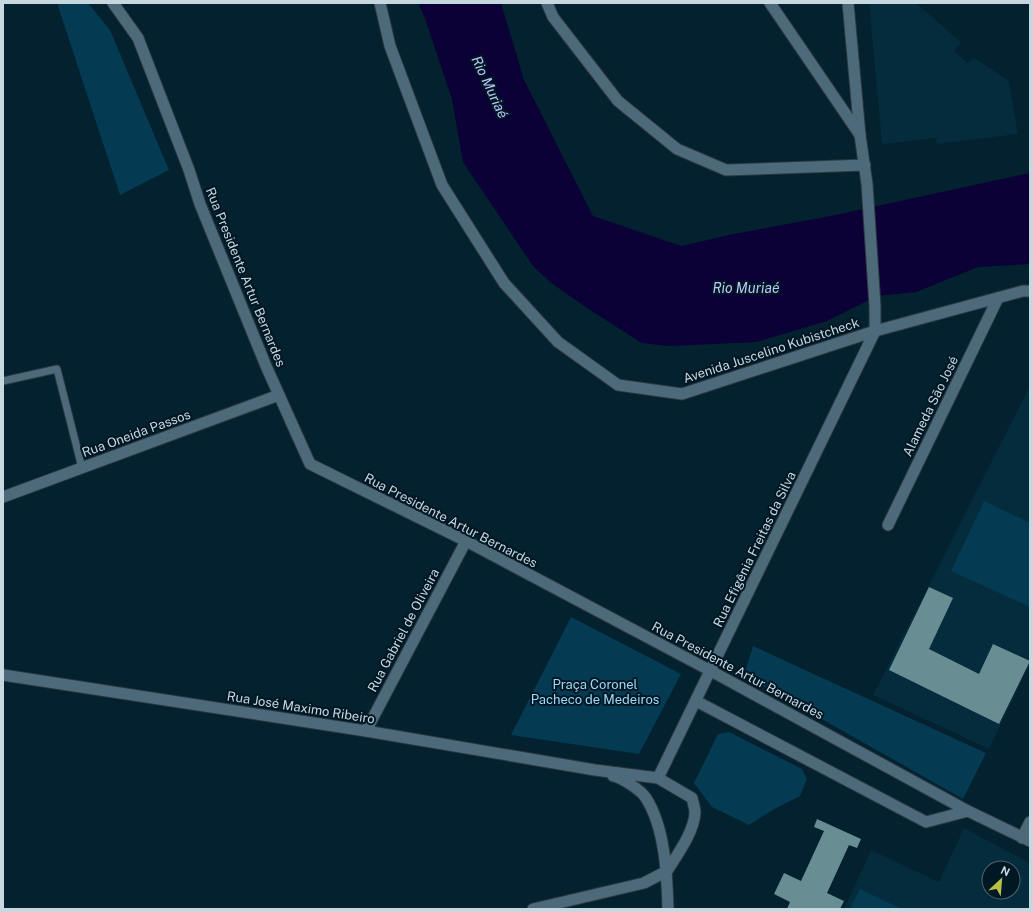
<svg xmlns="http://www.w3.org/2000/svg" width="1033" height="912" viewBox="0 0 1033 912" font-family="'Public Sans',sans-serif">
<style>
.built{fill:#042c3c;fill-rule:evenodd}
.green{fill:#043b52}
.water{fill:#0b0136}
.building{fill:#688e94}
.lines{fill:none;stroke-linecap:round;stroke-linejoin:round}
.service-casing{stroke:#2c3740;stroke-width:9}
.minor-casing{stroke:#2c3740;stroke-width:13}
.tertiary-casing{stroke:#2c3740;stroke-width:13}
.service{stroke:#4c6a7a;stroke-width:7}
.minor{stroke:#4c6a7a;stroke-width:11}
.tertiary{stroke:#4c6a7a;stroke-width:11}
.labels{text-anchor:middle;stroke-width:4;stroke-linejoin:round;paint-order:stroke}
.street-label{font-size:13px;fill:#c7d7e0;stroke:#001724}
.park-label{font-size:13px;fill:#9cd9f8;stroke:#001724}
.water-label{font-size:14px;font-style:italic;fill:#bec5fb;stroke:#001724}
</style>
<rect width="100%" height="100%" fill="#03212e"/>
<path class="built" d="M 869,3 L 916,3 L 961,42 L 954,51 L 968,63 L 973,57 L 1009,81 L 1018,134 L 937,144 L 936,138 L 882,144 Z
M 1030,386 L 1030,663 L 989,749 L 873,695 Z
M 964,828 L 1030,863 L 1030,909 L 844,909 L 871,850 L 939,882 ZM 989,868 L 1013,868 L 1013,892 L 989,892 Z"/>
<path class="green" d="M 57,3 L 88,3 L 110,30 L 169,170 L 120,195 Z
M 984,501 L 1030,523 L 1030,607 L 951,571 Z
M 571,617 L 681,674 L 639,754 L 511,735 Z
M 753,646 L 986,753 L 963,799 L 744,675 Z
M 729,732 L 802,769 L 807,779 L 800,796 L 776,808 L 749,825 L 712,807 L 694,783 L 718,734 Z
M 860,889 L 902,909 L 850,909 Z"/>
<path class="water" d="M 418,3 L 501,3 L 524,80 L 593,216 L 681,246 L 734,234 L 831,216 L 1030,173 L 1030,264 L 978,267 L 916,292 L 877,296 L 827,321 L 756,342 L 669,346 L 642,343 L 587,308 L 550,282 L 533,266 L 463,162 L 452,99 L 425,18 Z"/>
<path class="building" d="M 929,587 L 953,598 L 929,649 L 979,674 L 993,644 L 1030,661 L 999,724 L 889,670 Z
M 817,819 L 861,839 L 857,848 L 849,845 L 827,893 L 844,901 L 840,909 L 787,909 L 790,902 L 774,894 L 784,873 L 801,881 L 824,831 L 814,827 Z"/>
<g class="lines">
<defs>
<path id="service" d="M 3,381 L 57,369 L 82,468"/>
<path id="minor" d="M 113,3 L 138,38 L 189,170 L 200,204 L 266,366 L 310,464 L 466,541 L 711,671 L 968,811 L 1030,841
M 547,3 L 553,17 L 618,101 L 677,149 L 726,170 L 865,165
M 770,3 L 860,135
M 3,497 L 279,395
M 888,525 L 998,298
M 696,701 L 926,822 L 968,811
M 366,731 L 466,541
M 1022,838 L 1030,822
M 533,909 L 644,883 L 667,871"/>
<path id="tertiary" d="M 380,3 L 390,46 L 442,185 L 504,283 L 558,342 L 618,385 L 682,394 L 875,331 L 1023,291 L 1030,291
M 3,675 L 366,731 L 595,770 L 658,778 L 692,798 C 693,803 695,808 695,813 C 694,832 677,855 667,871
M 613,776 C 622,778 641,790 646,798 C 665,828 667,874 668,909
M 658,778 L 875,331 L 875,306 L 867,184 L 860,135 L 848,3"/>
</defs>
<use href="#service" class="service-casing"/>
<use href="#minor" class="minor-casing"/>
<use href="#tertiary" class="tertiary-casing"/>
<use href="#service" class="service"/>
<use href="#minor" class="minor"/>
<use href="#tertiary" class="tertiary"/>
</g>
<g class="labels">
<g class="street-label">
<text transform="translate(246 277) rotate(68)" y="5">Rua Presidente Artur Bernardes</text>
<text transform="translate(771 350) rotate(-18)" y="5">Avenida Juscelino Kubistcheck</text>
<text transform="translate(930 406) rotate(-64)" y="5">Alameda São José</text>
<text transform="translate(136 433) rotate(-20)" y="5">Rua Oneida Passos</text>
<text transform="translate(451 520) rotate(27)" y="5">Rua Presidente Artur Bernardes</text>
<text transform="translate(754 549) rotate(-64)" y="5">Rua Efigênia Freitas da Silva</text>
<text transform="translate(403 630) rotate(-62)" y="5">Rua Gabriel de Oliveira</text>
<text transform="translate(738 670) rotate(28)" y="5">Rua Presidente Artur Bernardes</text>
<text transform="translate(301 707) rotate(9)" y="5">Rua José Maximo Ribeiro</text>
</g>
<g class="park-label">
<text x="595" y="689">Praça Coronel<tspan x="595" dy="15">Pacheco de Medeiros</tspan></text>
</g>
<g class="water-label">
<text transform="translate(490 87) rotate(65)" y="5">Rio Muriaé</text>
<text x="746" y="293">Rio Muriaé</text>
</g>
</g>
<rect width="1033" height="912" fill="none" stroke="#c7d7e0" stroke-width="8"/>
<g transform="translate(1001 880) rotate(26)"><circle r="19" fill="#001724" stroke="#50646f"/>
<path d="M0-3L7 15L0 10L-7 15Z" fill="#b9c046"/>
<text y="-6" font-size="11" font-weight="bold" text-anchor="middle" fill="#c7d7e0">N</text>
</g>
</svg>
